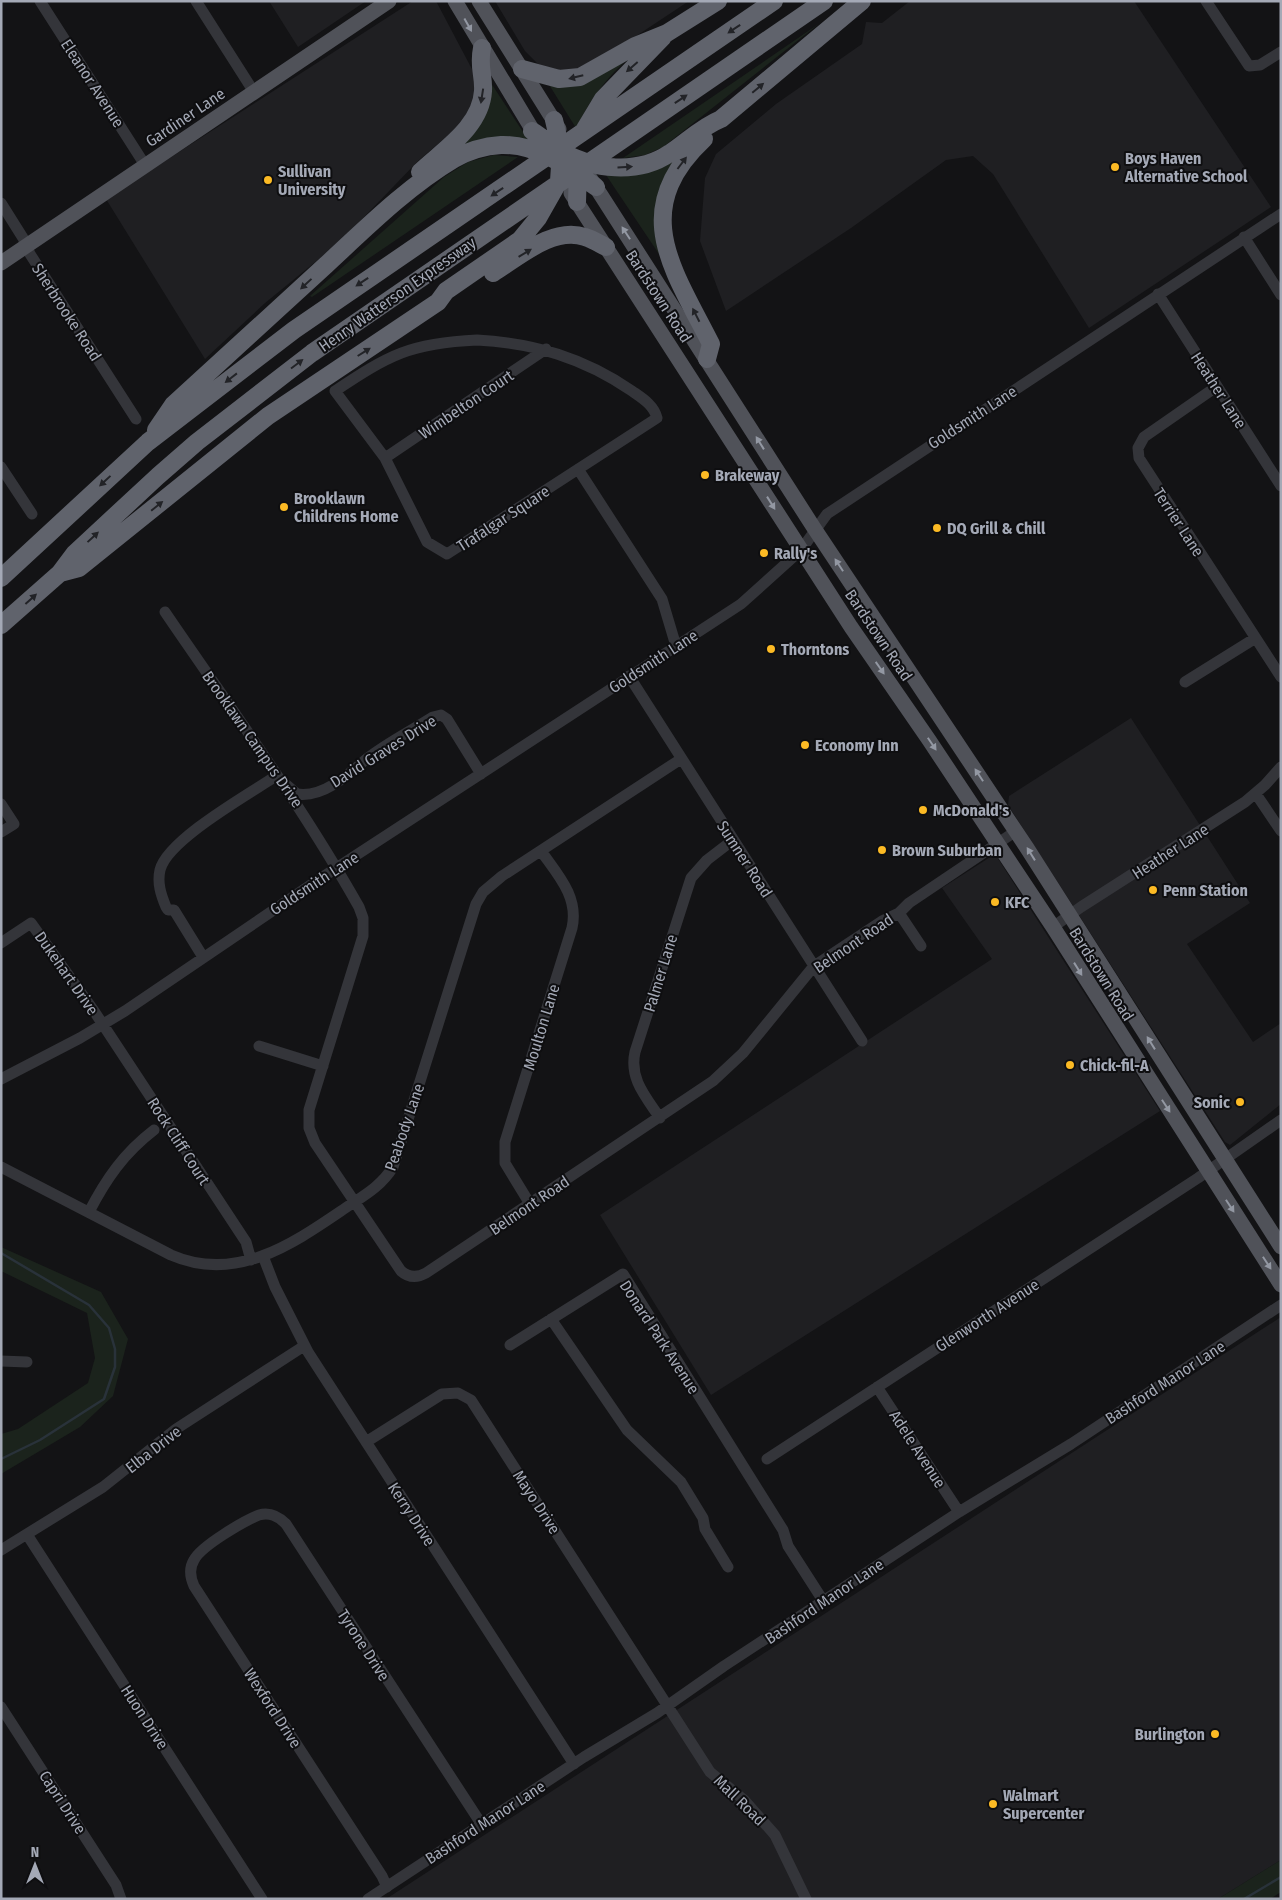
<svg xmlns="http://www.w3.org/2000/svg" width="1282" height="1900" viewBox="0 0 1282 1900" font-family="'Fira Sans Condensed',sans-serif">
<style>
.built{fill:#1f1f22}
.green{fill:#1b231c}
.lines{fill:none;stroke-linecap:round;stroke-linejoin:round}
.stream{stroke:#29323a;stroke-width:2.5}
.minor{stroke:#34353a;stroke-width:11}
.major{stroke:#505259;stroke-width:15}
.highway{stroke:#60636c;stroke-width:18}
.oneway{fill:#9398a3}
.oneway2{fill:#222327}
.poi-dot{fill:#fcba24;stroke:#0e0e10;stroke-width:2}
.labels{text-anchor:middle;stroke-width:4;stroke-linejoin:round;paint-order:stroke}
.street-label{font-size:16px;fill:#a4a9b6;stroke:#0e0e10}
.poi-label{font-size:16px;font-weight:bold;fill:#a4a9b6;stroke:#0e0e10;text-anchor:start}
</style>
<rect width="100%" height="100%" fill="#131315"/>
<path class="built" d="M 269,1 L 366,1 L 298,47 Z
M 413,1 L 436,1 L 474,73 L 478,92 L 471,116 L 418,161 L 341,241 L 265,303 L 205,359 L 106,199 Z
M 495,1 L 689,1 L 603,58 L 587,66 L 569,71 L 554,70 L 538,64 L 525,51 Z
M 910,1 L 1134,1 L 1271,207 L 1089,328 L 993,174 L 973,156 L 946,160 L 851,228 L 726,311 L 700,241 L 705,178 L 716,154 L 776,104 L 862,44 L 866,22 L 882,23 Z
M 1131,718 L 1250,903 L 1187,944 L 1253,1042 L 1281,1023 L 1281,1104 L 1230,1145 L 1225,1142 L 1008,805 L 1009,796 Z
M 995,854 L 1160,1111 L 711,1395 L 600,1215 L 992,959 L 942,888 Z
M 1281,1317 L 1281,1860 L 1218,1899 L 386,1899 Z"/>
<path class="green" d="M 820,23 L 663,147 L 645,155 L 623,158 Z
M 638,50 C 610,73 592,96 576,128 L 548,83 Z
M 487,77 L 529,141 L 461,148 Z
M 682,152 L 668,177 L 667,266 L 604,172 Z
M 494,155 L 518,157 L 312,297 L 310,296 L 444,177 L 468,162 Z
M 1,1247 L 101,1292 L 128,1339 L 113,1396 L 80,1427 L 1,1474 L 1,1434 L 18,1429 L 88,1383 L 95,1358 L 87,1313 L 1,1271 Z
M 1281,1860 L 1281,1892 L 1270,1899 L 1218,1899 Z"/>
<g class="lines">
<path class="stream" d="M 1,1253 L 89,1305 L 109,1328 L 115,1349 L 115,1367 L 104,1399 L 40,1440 L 1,1459
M 1244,1899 L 1281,1877"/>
<path class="minor" d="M 40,1 L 145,165
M 196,1 L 254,92
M 1206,1 L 1249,66 L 1260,65 L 1281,52
M 1,203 L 23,238 L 30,254 L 136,419
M 1244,237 L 1281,295
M 1158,294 L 1281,486
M 477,340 C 534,343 584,358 632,391 C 642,398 654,405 657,418 L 447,554 L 427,542 L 385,458 L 335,391 C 389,355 410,343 477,340 Z
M 1216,387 L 1144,437 L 1138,448 L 1139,458 L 1281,677
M 385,458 L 546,349
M 1,467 L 32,514
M 578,469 L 662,599 L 676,646
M 165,612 C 231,709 301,804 359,907 L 363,918 L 363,936 L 309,1110 L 309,1128 L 315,1143 L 401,1271 C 409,1278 417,1278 426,1273 L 713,1081 L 743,1053 L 814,966 L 882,921 L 899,913 L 909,903 L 1016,831
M 629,676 L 862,1041
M 1185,682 L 1254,639
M 1256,794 L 1281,831
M 1,804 L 14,824 L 1,832
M 899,913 L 921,946
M 1053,927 L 1081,907 L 1245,802 L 1265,785 L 1281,767
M 1,943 L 31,923 L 94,1011 L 246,1242 L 251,1260
M 203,957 L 174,910 L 168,910 L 166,907 C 161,895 157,883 160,870 C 167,840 249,794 276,776 L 297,794 C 322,798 347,776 364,761 C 385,744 411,731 433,717 L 441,715 L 447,719 L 481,774
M 259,1046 L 323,1066
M 1,1079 L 80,1038 L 125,1011 L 315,882 L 741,604 L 801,550 L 827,514 L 1281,214
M 660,1118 C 646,1097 629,1079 635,1052 L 691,878 L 707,860 L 733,840
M 1,1167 L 171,1255 C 235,1283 291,1245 341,1211 C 361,1197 380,1188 393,1167 L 476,904 L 483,892 L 502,876 L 681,759
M 530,1204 L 505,1163 L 505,1142 L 572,928 C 579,897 558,875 541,851
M 89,1212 C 106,1179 124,1153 154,1130
M 263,1256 L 275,1287 L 308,1352 L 574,1764
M 551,1319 L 627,1430 L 681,1482 L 703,1518 L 705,1529 L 728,1567
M 510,1345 L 623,1274 L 783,1530 L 788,1546 L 824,1602
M 1,1361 L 27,1362
M 877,1387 L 959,1512
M 366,1442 L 442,1394 L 458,1393 L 471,1400 L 710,1772 L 744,1800 L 775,1835 L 806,1899
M 767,1459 L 1198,1178 L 1281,1120
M 28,1536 L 262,1899
M 1,1550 L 103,1487 L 176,1429 L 304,1346
M 1,1707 L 116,1885 L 121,1899
M 387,1887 L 382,1876 L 194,1586 C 190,1577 189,1568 194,1560 C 201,1546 244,1521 259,1515 C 270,1512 278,1516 286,1524 L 482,1825
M 368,1899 L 584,1757 L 657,1713 L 724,1666 L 959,1512 L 1071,1444 L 1281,1305"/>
<path class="major" d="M 455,1 L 538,139
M 479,1 L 559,129
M 590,178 L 814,528 L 1027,848 L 1281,1247
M 571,193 L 851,627 L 929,740 L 1053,927 L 1281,1285
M 1,263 L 389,1"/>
<path class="highway" d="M 522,69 L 559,79 L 580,77 L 635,46 L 667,33 L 718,1
M 585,129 L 603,99 L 663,37
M 532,131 C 542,137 551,145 561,151 C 593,170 638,175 670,153 C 687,142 701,127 721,119 L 862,1
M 704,139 C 628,210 673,269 711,344 L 707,359
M 420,172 C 443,150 481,127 483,91 C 484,75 478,67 482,48
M 577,202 L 578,167
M 493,273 C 519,257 553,226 585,237 C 592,239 600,244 606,247
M 156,430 L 173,405 C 224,358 275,312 326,265 C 366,228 407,187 454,159 C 468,151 485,146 501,145 C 538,144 568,167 596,187
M 60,573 L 79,568 L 268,416 L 438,302 L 446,291 L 520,240 L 538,218 L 559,181 L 561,151 L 554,120
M 1,578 L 148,442 L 294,330 L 774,1
M 1,625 L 60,573 L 75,553 L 158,476 L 197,442 L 312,353 L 824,1"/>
</g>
<defs><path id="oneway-solid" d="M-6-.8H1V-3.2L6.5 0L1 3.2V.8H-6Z" transform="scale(1.25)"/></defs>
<g class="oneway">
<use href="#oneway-solid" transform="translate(468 25) rotate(61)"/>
<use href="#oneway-solid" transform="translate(626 233) rotate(-123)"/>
<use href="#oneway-solid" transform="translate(760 443) rotate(-122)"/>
<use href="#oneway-solid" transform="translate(771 503) rotate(58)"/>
<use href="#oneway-solid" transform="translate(839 565) rotate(-123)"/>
<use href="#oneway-solid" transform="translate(880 668) rotate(55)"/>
<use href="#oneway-solid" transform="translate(932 744) rotate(56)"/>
<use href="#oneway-solid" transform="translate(979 775) rotate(-123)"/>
<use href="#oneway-solid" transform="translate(1031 854) rotate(-122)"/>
<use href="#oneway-solid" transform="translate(1078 969) rotate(58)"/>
<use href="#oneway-solid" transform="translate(1151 1043) rotate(-122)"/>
<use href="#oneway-solid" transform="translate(1166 1106) rotate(57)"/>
<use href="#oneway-solid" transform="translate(1230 1206) rotate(57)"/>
<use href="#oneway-solid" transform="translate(1267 1263) rotate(57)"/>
</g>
<g class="oneway2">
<use href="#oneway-solid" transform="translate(734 29) rotate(146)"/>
<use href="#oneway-solid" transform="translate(632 67) rotate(139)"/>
<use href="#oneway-solid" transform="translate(576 77) rotate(166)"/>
<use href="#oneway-solid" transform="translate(758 88) rotate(-40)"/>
<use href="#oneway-solid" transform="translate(482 96) rotate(99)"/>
<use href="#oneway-solid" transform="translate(681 99) rotate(-34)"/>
<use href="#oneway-solid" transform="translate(682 163) rotate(-53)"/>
<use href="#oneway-solid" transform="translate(625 167) rotate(-3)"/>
<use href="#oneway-solid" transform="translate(497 192) rotate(146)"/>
<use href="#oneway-solid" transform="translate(525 253) rotate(-31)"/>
<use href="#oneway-solid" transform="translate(362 282) rotate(146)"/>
<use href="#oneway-solid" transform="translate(306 284) rotate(137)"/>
<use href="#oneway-solid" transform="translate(696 315) rotate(-117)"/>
<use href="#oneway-solid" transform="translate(364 352) rotate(-32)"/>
<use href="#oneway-solid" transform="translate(297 364) rotate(-37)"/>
<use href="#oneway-solid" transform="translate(231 378) rotate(142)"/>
<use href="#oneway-solid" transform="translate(105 481) rotate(137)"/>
<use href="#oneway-solid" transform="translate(157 506) rotate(-39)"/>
<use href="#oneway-solid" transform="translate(93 537) rotate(-43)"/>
<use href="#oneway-solid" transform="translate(31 599) rotate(-42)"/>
</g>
<g class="poi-dot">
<circle cx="1115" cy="167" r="5"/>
<circle cx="268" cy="180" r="5"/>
<circle cx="705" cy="475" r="5"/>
<circle cx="284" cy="507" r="5"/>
<circle cx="937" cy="528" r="5"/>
<circle cx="764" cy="553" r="5"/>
<circle cx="771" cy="649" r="5"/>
<circle cx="805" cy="745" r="5"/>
<circle cx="923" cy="810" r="5"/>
<circle cx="882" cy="850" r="5"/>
<circle cx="1153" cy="890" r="5"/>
<circle cx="995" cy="902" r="5"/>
<circle cx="1070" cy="1065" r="5"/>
<circle cx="1240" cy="1102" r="5"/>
<circle cx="1215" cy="1734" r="5"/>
<circle cx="993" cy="1804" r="5"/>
</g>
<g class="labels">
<g class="street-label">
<text transform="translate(93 83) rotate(57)" y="6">Eleanor Avenue</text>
<text transform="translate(185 117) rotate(-34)" y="6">Gardiner Lane</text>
<text transform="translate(397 294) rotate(-35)" y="6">Henry Watterson Expressway</text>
<text transform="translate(659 296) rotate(57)" y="6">Bardstown Road</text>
<text transform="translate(67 312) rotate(57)" y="6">Sherbrooke Road</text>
<text transform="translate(1219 390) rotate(57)" y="6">Heather Lane</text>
<text transform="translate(466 404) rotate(-34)" y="6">Wimbelton Court</text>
<text transform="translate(972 417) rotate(-33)" y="6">Goldsmith Lane</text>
<text transform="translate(503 518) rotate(-33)" y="6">Trafalgar Square</text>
<text transform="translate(1179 522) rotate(57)" y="6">Terrier Lane</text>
<text transform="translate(879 635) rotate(56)" y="6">Bardstown Road</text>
<text transform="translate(653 661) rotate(-33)" y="6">Goldsmith Lane</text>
<text transform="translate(253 739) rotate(55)" y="6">Brooklawn Campus Drive</text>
<text transform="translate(383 751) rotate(-32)" y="6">David Graves Drive</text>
<text transform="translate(1170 851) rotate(-33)" y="6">Heather Lane</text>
<text transform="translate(745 859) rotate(57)" y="6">Sumner Road</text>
<text transform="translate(314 883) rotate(-33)" y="6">Goldsmith Lane</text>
<text transform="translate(853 943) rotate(-34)" y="6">Belmont Road</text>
<text transform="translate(67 973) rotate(55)" y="6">Dukehart Drive</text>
<text transform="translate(660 973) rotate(-73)" y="6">Palmer Lane</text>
<text transform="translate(1102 974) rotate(58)" y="6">Bardstown Road</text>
<text transform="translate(541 1027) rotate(-73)" y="6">Moulton Lane</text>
<text transform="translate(404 1127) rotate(-71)" y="6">Peabody Lane</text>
<text transform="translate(179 1141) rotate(57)" y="6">Rock Cliff Court</text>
<text transform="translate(529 1205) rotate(-34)" y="6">Belmont Road</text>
<text transform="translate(987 1315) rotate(-33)" y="6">Glenworth Avenue</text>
<text transform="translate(660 1337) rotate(57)" y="6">Donard Park Avenue</text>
<text transform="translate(1165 1382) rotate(-33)" y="6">Bashford Manor Lane</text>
<text transform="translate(153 1449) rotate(-38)" y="6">Elba Drive</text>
<text transform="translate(918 1449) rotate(57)" y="6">Adele Avenue</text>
<text transform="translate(537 1502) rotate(57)" y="6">Mayo Drive</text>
<text transform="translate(412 1514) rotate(57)" y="6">Kerry Drive</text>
<text transform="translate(824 1601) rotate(-34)" y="6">Bashford Manor Lane</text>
<text transform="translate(364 1645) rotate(57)" y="6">Tyrone Drive</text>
<text transform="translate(273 1708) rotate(57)" y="6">Wexford Drive</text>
<text transform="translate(145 1717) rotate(57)" y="6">Huon Drive</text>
<text transform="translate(740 1800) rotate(44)" y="6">Mall Road</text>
<text transform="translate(63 1802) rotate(57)" y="6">Capri Drive</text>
<text transform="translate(485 1822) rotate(-33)" y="6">Bashford Manor Lane</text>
</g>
<g class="poi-label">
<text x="1125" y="164">Boys Haven<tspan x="1125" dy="18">Alternative School</tspan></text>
<text x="278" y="177">Sullivan<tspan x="278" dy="18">University</tspan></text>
<text x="715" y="481">Brakeway</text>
<text x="294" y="504">Brooklawn<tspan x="294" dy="18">Childrens Home</tspan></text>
<text x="947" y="534">DQ Grill &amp; Chill</text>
<text x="774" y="559">Rally's</text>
<text x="781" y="655">Thorntons</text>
<text x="815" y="751">Economy Inn</text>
<text x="933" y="816">McDonald's</text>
<text x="892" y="856">Brown Suburban</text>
<text x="1163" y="896">Penn Station</text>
<text x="1005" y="908">KFC</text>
<text x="1080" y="1071">Chick-fil-A</text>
<text x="1230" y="1108" text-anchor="end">Sonic</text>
<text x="1205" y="1740" text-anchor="end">Burlington</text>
<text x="1003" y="1801">Walmart<tspan x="1003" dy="18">Supercenter</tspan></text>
</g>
</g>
<rect width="1282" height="1900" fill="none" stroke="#a4a9b6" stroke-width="5"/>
<g transform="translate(35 1865)" stroke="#0e0e10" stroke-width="4" paint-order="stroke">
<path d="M0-4L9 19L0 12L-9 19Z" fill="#a4a9b6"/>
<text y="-8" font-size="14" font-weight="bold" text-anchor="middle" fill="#a4a9b6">N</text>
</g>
</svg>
